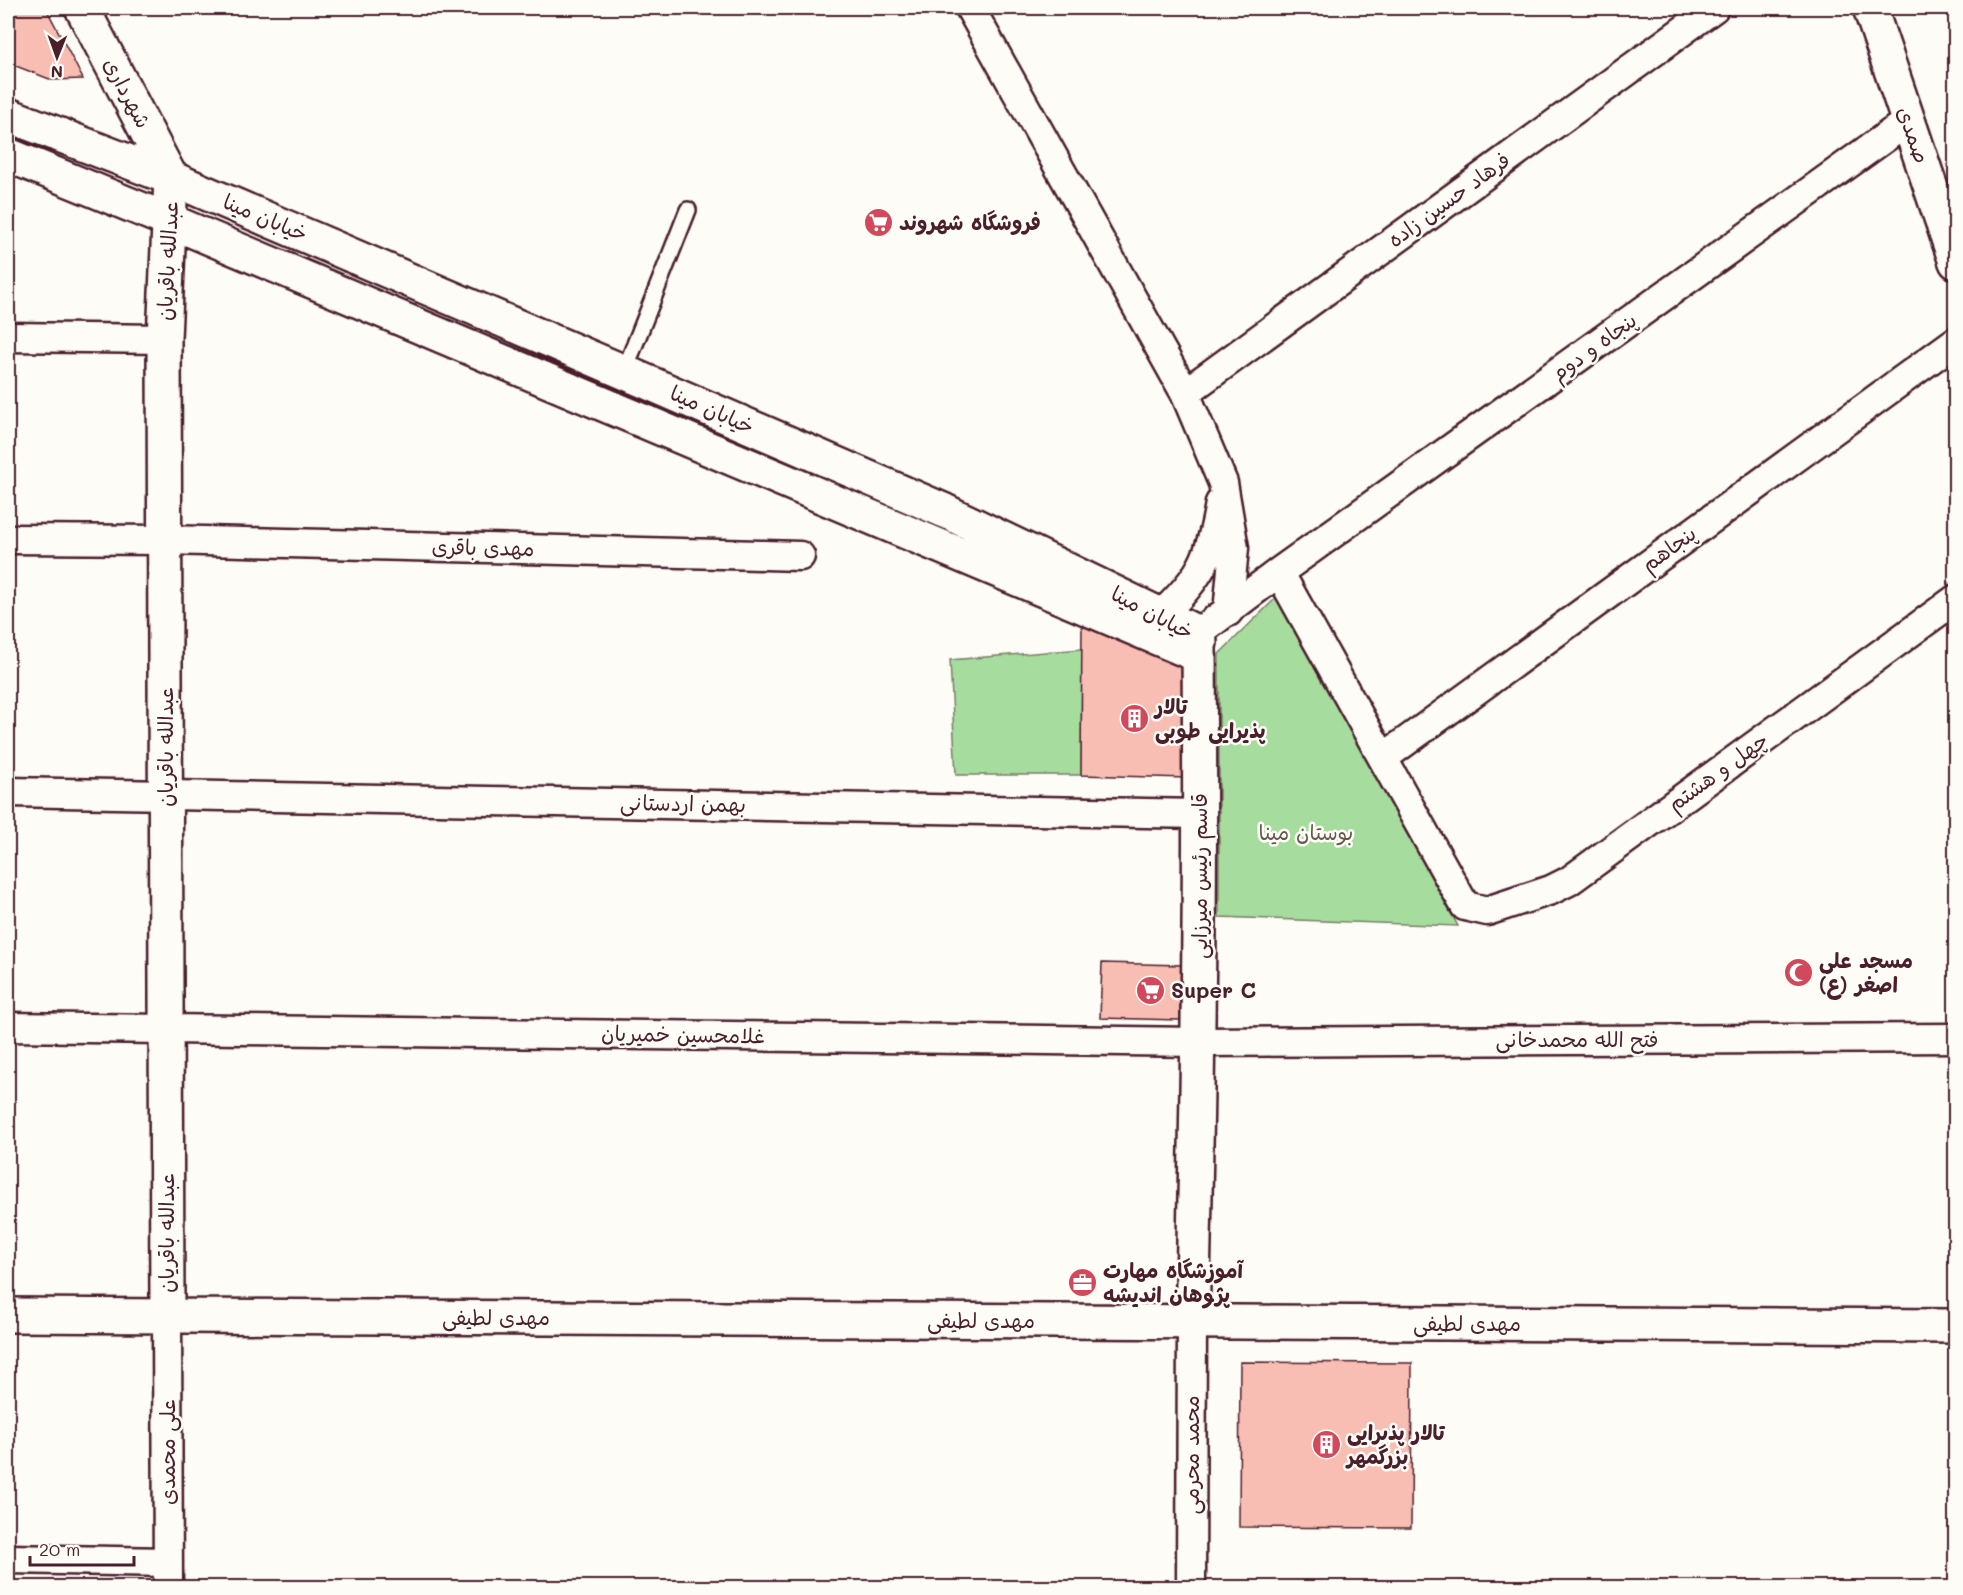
<svg xmlns="http://www.w3.org/2000/svg" width="1963" height="1595" viewBox="0 0 1963 1595" font-family="Mali,'Playpen Sans Arabic',sans-serif">
<style>
.green{fill:#a7dc9f;stroke:#787e65;stroke-width:1.5}
.building{fill:#f9beb3;stroke:#4a1f2b;stroke-width:1.5}
.lines{fill:none;stroke-linecap:round;stroke-linejoin:round}
.lane-casing{stroke:#4a1f2b;stroke-width:20}
.street-casing{stroke:#4a1f2b;stroke-width:33}
.secondary-casing{stroke:#4a1f2b;stroke-width:38}
.lane{stroke:#fdfcf7;stroke-width:15}
.street{stroke:#fdfcf7;stroke-width:28}
.secondary{stroke:#fdfcf7;stroke-width:33}
.labels{text-anchor:middle;stroke-width:5;stroke-linejoin:round;paint-order:stroke}
.street-label{font-size:21px;fill:#4a1f2b;stroke:#fdfcf7}
.poi-label{font-size:21px;font-weight:bold;fill:#4a1f2b;stroke:#fdfcf7;text-anchor:start}
.park-label{font-size:21px;fill:#66584e;stroke:#fdfcf7}
</style>
<rect width="100%" height="100%" fill="#fdfcf7"/>
<filter id="ink" filterUnits="userSpaceOnUse"><feTurbulence type="fractalNoise" baseFrequency=".0167" numOctaves="2"/><feDisplacementMap in="SourceGraphic" scale="12" xChannelSelector="R" yChannelSelector="G"/><feConvolveMatrix kernelMatrix="1 2 1 2 8 2 1 2 1" color-interpolation-filters="sRGB"/></filter>
<g filter="url(#ink)">
<path class="green" d="M 1277,597 L 1458,926 L 1219,917 L 1219,654 Z
M 1082,649 L 1081,775 L 956,775 L 950,660 Z"/>
<path class="building" d="M 8,8 L 46,8 L 83,79 L 52,80 L 8,63 Z
M 1082,619 L 1186,663 L 1187,778 L 1081,775 Z
M 1102,963 L 1181,965 L 1180,1020 L 1100,1018 Z
M 1240,1362 L 1412,1363 L 1411,1528 L 1239,1527 Z"/>
<g class="lines">
<defs>
<path id="lane" d="M 624,372 L 688,210"/>
<path id="street" d="M 970,8 L 1185,393 L 1223,483 L 1234,548 L 1228,612
M 8,337 L 164,339
M 1185,393 L 1714,8
M 8,539 L 165,540 L 800,556
M 1279,572 L 1465,906 L 1487,911 L 1551,890 L 1569,881 L 1956,599
M 1161,615 C 1201,577 1211,558 1220,503
M 1198,633 L 1279,572 L 1908,121
M 1383,758 L 1956,341
M 8,792 L 1201,814
M 8,1027 L 1199,1042 L 1956,1038
M 167,1316 L 168,1588
M 8,1559 L 168,1562
M 1191,1588 L 1192,1322"/>
<path id="secondary" d="M 82,8 L 171,178 L 164,339 L 167,1316
M 1870,8 L 1956,262
M 8,115 L 171,178 L 624,372 L 945,511 L 1198,633 C 1201,642 1201,645 1195,651 L 1188,651 L 170,221 L 8,155
M 8,1315 L 1956,1326
M 1192,1322 C 1198,1097 1201,872 1199,646"/>
</defs>
<use href="#lane" class="lane-casing"/>
<use href="#street" class="street-casing"/>
<use href="#secondary" class="secondary-casing"/>
<use href="#lane" class="lane"/>
<use href="#street" class="street"/>
<use href="#secondary" class="secondary"/>
</g>
</g>
<defs>
<symbol id="supermarket-disc" viewBox="-11 -11 22 22"><circle r="9.5" fill="#d1495b" stroke="#fdfcf7"/><path d="M-6-5.5h2.5l.6 2H6L4.5 2H-2.5L-4.4-4H-6ZM-1.5 3.2a1.3 1.3 0 1 0 .1 0ZM3 3.2a1.3 1.3 0 1 0 .1 0Z" fill="#fff"/></symbol>
<symbol id="building-disc" viewBox="-11 -11 22 22"><circle r="9.5" fill="#d1495b" stroke="#fdfcf7"/><path d="M-4-6H4V6H1V3H-1V6H-4ZM-2.5-4.3h1.7v1.8h-1.7ZM.8-4.3h1.7v1.8H.8ZM-2.5-1h1.7V.8h-1.7ZM.8-1h1.7V.8H.8Z" fill="#fff"/></symbol>
<symbol id="mosque-disc" viewBox="-11 -11 22 22"><circle r="9.5" fill="#d1495b" stroke="#fdfcf7"/><path d="M3.5-4.9A6 6 0 1 0 3.5 4.9A5 5 0 1 1 3.5-4.9Z" fill="#fff"/></symbol>
<symbol id="office-disc" viewBox="-11 -11 22 22"><circle r="9.5" fill="#d1495b" stroke="#fdfcf7"/><path d="M-6-3h4V-5.5h4V-3h4V5H-6ZM-1-4.5V-3h2v-1.5ZM-6 0V1H6V0Z" fill="#fff"/></symbol>
</defs>
<g fill-rule="evenodd">
<use href="#supermarket-disc" x="862" y="206" width="33" height="33"/>
<use href="#building-disc" x="1118" y="702" width="33" height="33"/>
<use href="#mosque-disc" x="1782" y="956" width="33" height="33"/>
<use href="#supermarket-disc" x="1134" y="974" width="33" height="33"/>
<use href="#office-disc" x="1066" y="1266" width="33" height="33"/>
<use href="#building-disc" x="1310" y="1428" width="33" height="33"/>
</g>
<g class="labels">
<g class="street-label">
<text transform="translate(127 93) rotate(62)" y="7">شهرداری</text>
<text transform="translate(1913 135) rotate(71)" y="7">صمدی</text>
<text transform="translate(1449 200) rotate(-36)" y="7">فرهاد حسین زاده</text>
<text transform="translate(265 218) rotate(23)" y="7">خیابان مینا</text>
<text transform="translate(168 261) rotate(-87)" y="7">عبدالله باقریان</text>
<text transform="translate(1594 347) rotate(-36)" y="7">پنجاه و دوم</text>
<text transform="translate(712 410) rotate(24)" y="7">خیابان مینا</text>
<text transform="translate(483 548) rotate(1)" y="7">مهدی باقری</text>
<text transform="translate(1669 549) rotate(-36)" y="7">پنجاهم</text>
<text transform="translate(1152 613) rotate(28)" y="7">خیابان مینا</text>
<text transform="translate(166 747) rotate(-90)" y="7">عبدالله باقریان</text>
<text transform="translate(1718 772) rotate(-36)" y="7">چهل و هشتم</text>
<text transform="translate(683 804) rotate(1)" y="7">بهمن اردستانی</text>
<text transform="translate(1200 876) rotate(-90)" y="7">قاسم رئیس میرزایی</text>
<text transform="translate(683 1035) rotate(1)" y="7">غلامحسین خمیریان</text>
<text x="1577" y="1047">فتح الله محمدخانی</text>
<text transform="translate(167 1233) rotate(-90)" y="7">عبدالله باقریان</text>
<text x="496" y="1325">مهدی لطیفی</text>
<text x="981" y="1328">مهدی لطیفی</text>
<text x="1467" y="1331">مهدی لطیفی</text>
<text transform="translate(168 1452) rotate(-90)" y="7">علی محمدی</text>
<text transform="translate(1192 1455) rotate(-90)" y="7">محمد محرمی</text>
</g>
<g class="poi-label">
<text x="899" y="230">فروشگاه شهروند</text>
<text x="1155" y="714">تالار<tspan x="1155" dy="24">پذیرایی طوبی</tspan></text>
<text x="1819" y="968">مسجد علی<tspan x="1819" dy="24">اصغر (ع)</tspan></text>
<text x="1171" y="998">Super C</text>
<text x="1103" y="1278">آموزشگاه مهارت<tspan x="1103" dy="24">پژوهان اندیشه</tspan></text>
<text x="1347" y="1440">تالار پذیرایی<tspan x="1347" dy="24">بزرگمهر</tspan></text>
</g>
<g class="park-label">
<text x="1306" y="840">بوستان مینا</text>
</g>
</g>
<rect width="1963" height="1595" fill="none" stroke="#fdfcf7" stroke-width="30"/>
<rect x="15" y="15" width="1933" height="1565" fill="none" stroke="#4a1f2b" stroke-width="2" filter="url(#ink)"/>
<g transform="translate(57 57) rotate(181)" stroke="#fdfcf7" stroke-width="4.5" paint-order="stroke">
<path d="M0-4.5L10 22L0 15L-10 22Z" fill="#4a1f2b"/>
<text y="-9" font-size="16" font-weight="bold" text-anchor="middle" fill="#4a1f2b">N</text>
</g>
<path d="M30 1556v9h104v-9" fill="none" stroke="#4a1f2b" stroke-width="3"/>
<text x="39" y="1556" font-size="18" fill="#4a1f2b" stroke="#fdfcf7" stroke-width="4.5" paint-order="stroke">20 m</text>
</svg>
